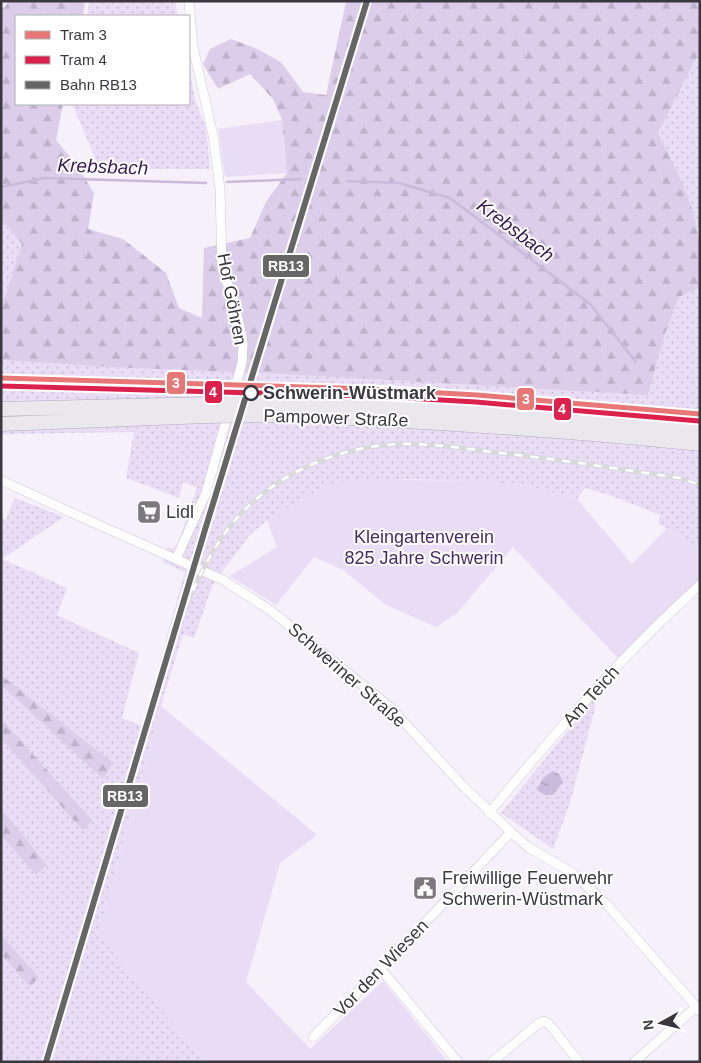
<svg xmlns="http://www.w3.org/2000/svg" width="701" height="1063" viewBox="0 0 701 1063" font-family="Arial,sans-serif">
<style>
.grass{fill:url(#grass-dots)}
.forest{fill:url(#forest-firs)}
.garden{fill:#e8ddf5}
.water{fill:url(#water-ripples)}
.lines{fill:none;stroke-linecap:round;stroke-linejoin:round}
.stream{stroke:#cabadb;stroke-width:2.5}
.minor-casing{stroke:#cecad2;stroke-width:10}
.primary-casing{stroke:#b2acba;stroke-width:15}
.minor{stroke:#fefdfe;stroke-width:9}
.primary{stroke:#eae7ed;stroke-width:14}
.rail-casing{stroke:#d9d8db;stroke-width:4.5}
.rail{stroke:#fff;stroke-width:2.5;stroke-dasharray:8;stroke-linecap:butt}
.primary-bridge-casing{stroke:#b2acba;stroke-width:15;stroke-linecap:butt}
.primary-bridge{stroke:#eae7ed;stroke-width:14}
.rail-1-casing{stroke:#fff;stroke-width:10}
.rail-1{stroke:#666;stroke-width:6}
.tram-1-casing{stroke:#fff;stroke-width:9}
.tram-2-casing{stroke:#fff;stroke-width:9}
.tram-1{stroke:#e87878;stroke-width:5}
.tram-2{stroke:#db214c;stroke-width:5}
.stop-dot{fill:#fff;stroke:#3a373f;stroke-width:2.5}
.labels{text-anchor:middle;stroke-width:4;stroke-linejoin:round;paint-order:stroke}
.street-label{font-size:18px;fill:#3a373f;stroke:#fff}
.stop-label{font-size:18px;font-weight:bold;fill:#3a373f;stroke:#fff;text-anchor:start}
.poi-label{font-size:18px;fill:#3a373f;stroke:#fff;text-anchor:start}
.park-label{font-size:18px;fill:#472c61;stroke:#fff}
.water-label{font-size:19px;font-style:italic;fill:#381c50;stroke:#fff}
.line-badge{stroke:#fff;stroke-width:2}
.badge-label{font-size:14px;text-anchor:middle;font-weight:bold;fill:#fff}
</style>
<defs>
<pattern id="grass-dots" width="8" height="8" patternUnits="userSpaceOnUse" patternTransform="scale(1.25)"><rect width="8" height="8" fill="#e8ddf5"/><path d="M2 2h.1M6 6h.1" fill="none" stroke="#c8bed3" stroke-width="1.8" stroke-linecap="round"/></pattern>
<pattern id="forest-firs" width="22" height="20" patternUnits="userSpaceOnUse" patternTransform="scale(1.25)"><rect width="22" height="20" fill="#dcceeb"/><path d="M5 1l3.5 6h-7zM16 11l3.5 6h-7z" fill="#beb2cb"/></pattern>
<pattern id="water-ripples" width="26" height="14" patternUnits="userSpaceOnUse" patternTransform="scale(1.25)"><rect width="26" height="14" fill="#cabadb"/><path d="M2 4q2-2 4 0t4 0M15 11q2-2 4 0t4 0" fill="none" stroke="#a598b3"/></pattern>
</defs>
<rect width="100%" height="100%" fill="#f5f0fa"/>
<path class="grass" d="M 89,1 L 175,1 L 178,16 L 87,16 Z
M 700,51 L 700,226 L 697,228 L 686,193 L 658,133 Z
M 189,68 L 195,99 L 206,128 L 210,169 L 100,169 L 72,104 L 189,104 Z
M 1,219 L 22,244 L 5,297 L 1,298 Z
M 700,287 L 700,548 L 667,528 L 658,524 L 660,515 L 612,496 L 585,488 L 577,499 L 519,484 L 469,481 L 403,479 L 325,487 L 267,520 L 249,536 L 213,584 L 194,638 L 183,634 L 161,706 L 98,934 L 205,1062 L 1,1062 L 1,519 L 6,520 L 15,498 L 64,517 L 2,559 L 67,588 L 57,615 L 139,653 L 122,718 L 142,726 L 185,572 L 163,562 L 167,548 L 173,548 L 178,544 L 197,487 L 183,482 L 179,498 L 126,478 L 134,432 L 1,434 L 1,360 L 108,367 L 284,374 L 664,336 L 679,297 Z
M 595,697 L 595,708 L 570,803 L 553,849 L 501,813 Z"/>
<path class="forest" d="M 9,1 L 85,1 L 83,16 L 16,16 L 16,104 L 63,104 L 56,140 L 75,163 L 94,193 L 88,229 L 123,239 L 166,273 L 179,308 L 202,318 L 204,248 L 250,238 L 266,202 L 287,173 L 282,120 L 273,99 L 250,74 L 218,89 L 203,64 L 210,49 L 231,39 L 257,49 L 281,62 L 303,92 L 326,95 L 346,2 L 700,1 L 700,51 L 658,133 C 674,167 695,202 699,241 C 701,256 700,272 700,287 L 679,297 L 664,336 L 648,395 L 284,374 L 108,367 L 1,360 L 1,298 L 5,297 L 22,244 L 1,219 L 1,8 L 4,8 Z
M 1,675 L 113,763 L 103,779 L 1,685 Z
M 1,719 L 92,820 L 83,831 L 1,738 Z
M 1,809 L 47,865 L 36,875 L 1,835 Z
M 1,935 L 39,977 L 30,987 L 1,954 Z"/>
<path class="garden" d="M 282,120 L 287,173 L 225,177 L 218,129 Z
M 355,479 L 469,481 L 519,484 L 577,499 L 632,564 L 667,528 L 700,548 L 700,578 L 618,658 L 513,547 L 457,613 L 436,627 L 386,605 L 343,570 L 314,557 L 276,605 L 230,576 L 277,547 L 267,520 L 325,487 Z
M 161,706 L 317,835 L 280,863 L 246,982 L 310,1049 L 383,981 L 448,1062 L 205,1062 L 98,934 Z"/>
<path class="water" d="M 553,771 L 559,774 L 563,782 L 553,795 L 545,795 L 537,790 L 543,778 Z"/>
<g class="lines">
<path class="stream" d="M 347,181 L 399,183 L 450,198 L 590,304 L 636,362
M 227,182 L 301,179
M 1,187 L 45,178 L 206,183"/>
<defs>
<path id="minor" d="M 1,480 L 72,513 L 223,580 L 270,610 L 391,708 L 463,786 L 511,832 L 528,847 L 574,874 L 609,907 L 700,1011
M 176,559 L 206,493 L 242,363 L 243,343 L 239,322 L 222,266 L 220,188 L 213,135 L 193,47 L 189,1
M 489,813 C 555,733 623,654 700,585
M 381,969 L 458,1062
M 313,1037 L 381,969 L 511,832
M 492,1062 L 539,1023 L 544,1021 L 549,1024 L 579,1062
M 634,1062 L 696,1007"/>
<path id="primary" d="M 285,403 C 424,409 562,417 700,431
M 1,409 L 210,404
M 285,415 C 424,421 562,430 700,444
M 1,424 L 207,416"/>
</defs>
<use href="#minor" class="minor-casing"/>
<use href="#primary" class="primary-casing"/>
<use href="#minor" class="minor"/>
<use href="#primary" class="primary"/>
<defs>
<path id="rail" d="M 169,650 C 185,608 201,565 228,529 C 269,475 340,444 407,444 C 440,444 475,450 508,454 C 566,460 623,470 680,478 L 700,485"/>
</defs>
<use href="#rail" class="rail-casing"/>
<use href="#rail" class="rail"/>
<defs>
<path id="primary-bridge" d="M 210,404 L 285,403
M 207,416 L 285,415"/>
</defs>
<use href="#primary-bridge" class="primary-bridge-casing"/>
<use href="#primary-bridge" class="primary-bridge"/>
<defs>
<path id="rail-1" d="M 46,1062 L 204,533 L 367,1"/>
</defs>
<use href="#rail-1" class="rail-1-casing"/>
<use href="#rail-1" class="rail-1"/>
<defs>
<path id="tram-1" d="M 1,378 L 371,389 L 477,395 L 700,414"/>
<path id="tram-2" d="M 1,386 L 371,396 L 476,402 L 699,421"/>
</defs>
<use href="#tram-1" class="tram-1-casing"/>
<use href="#tram-2" class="tram-2-casing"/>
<use href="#tram-1" class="tram-1"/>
<use href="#tram-2" class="tram-2"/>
</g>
<defs>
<symbol id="supermarket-square" viewBox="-11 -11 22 22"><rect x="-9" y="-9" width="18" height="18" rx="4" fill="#7b7880" stroke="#fff"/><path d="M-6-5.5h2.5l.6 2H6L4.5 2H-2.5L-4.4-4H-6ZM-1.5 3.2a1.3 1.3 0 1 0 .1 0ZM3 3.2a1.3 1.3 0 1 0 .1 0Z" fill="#fff"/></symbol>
<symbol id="civic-square" viewBox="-11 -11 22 22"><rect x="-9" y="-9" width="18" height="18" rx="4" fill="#7b7880" stroke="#fff"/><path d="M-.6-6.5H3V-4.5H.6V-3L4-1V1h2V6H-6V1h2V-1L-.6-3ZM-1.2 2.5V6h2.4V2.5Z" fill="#fff"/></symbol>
</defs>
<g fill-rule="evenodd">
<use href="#supermarket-square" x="135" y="498" width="28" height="28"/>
<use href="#civic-square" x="411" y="874" width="28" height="28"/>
</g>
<circle class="stop-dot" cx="251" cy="393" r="7"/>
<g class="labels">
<g class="street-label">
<text transform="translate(232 299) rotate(79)" y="6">Hof Göhren</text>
<text transform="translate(336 418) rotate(2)" y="6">Pampower Straße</text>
<text transform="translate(347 675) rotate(41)" y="6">Schweriner Straße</text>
<text transform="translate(591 696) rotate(-48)" y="6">Am Teich</text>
<text transform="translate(381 968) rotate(-46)" y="6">Vor den Wiesen</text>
</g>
<g class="stop-label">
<text x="263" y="399">Schwerin-Wüstmark</text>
</g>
<g class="poi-label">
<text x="166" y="518">Lidl</text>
<text x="442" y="884">Freiwillige Feuerwehr<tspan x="442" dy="21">Schwerin-Wüstmark</tspan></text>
</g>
<g class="park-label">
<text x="424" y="543">Kleingartenverein<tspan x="424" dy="21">825 Jahre Schwerin</tspan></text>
</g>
<g class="water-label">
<text transform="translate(103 166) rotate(2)" y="7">Krebsbach</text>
<text transform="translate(516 230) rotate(37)" y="7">Krebsbach</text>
</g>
</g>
<g class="line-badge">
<rect x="262" y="254" width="48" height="24" rx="5" fill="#666"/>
<rect x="166" y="371" width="20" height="24" rx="5" fill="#e87878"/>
<rect x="204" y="380" width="19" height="24" rx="5" fill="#db214c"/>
<rect x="516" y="387" width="19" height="24" rx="5" fill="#e87878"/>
<rect x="553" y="397" width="19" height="24" rx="5" fill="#db214c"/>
<rect x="102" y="784" width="47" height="24" rx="5" fill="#666"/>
</g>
<g class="badge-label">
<text x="286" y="271">RB13</text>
<text x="176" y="388">3</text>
<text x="213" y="397">4</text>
<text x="526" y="404">3</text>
<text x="562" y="414">4</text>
<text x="125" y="801">RB13</text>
</g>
<rect width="701" height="1063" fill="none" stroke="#3a373f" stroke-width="5"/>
<rect x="15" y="15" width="175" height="90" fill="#ffffff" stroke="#b0afb2"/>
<rect x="25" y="31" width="25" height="8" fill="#e87878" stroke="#b0afb2"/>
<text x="60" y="40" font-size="15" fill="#3a373f">Tram 3</text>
<rect x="25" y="56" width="25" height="8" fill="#db214c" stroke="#b0afb2"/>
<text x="60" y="65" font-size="15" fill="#3a373f">Tram 4</text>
<rect x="25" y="81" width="25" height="8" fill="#666666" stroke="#b0afb2"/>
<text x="60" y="90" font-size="15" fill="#3a373f">Bahn RB13</text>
<g transform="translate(661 1023) rotate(262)" stroke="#ffffff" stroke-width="4" paint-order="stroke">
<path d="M0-4L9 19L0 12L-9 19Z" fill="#3a373f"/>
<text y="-8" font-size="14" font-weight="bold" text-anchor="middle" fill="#3a373f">N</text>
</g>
</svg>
